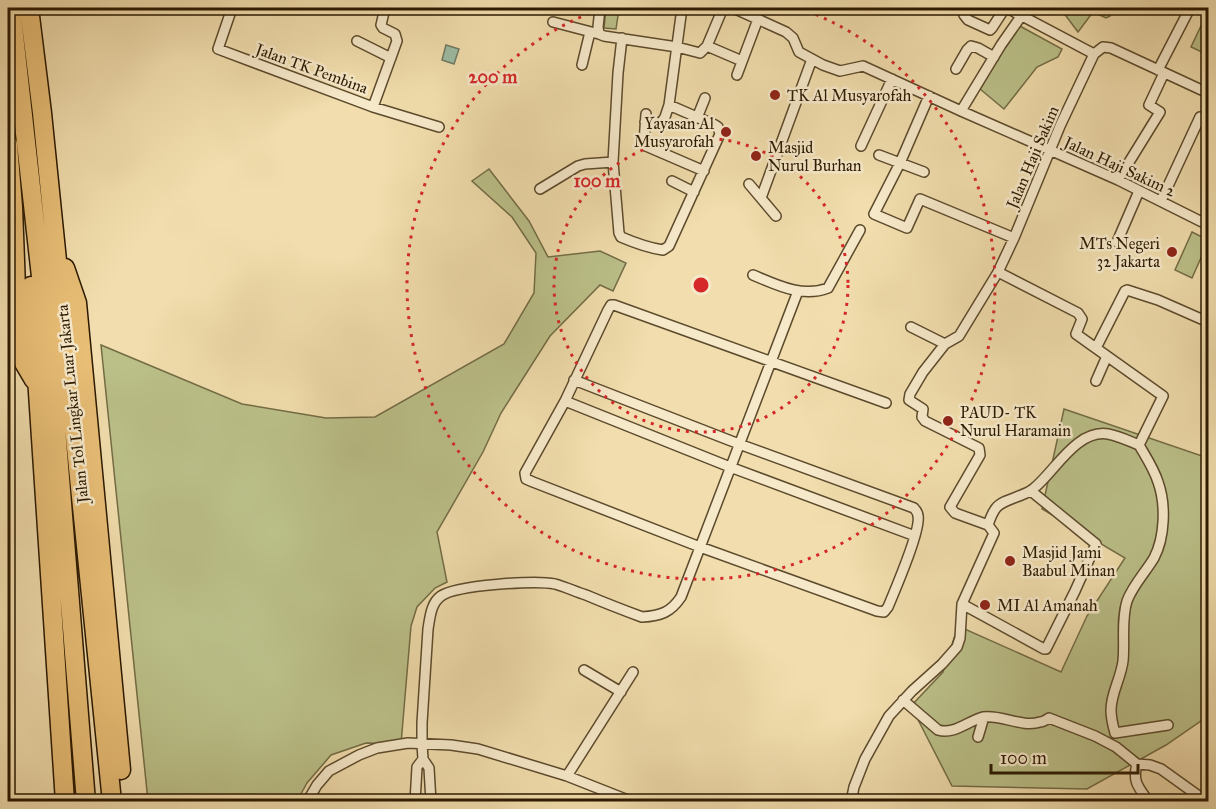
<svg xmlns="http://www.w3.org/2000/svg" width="1216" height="809" viewBox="0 0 1216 809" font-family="'IM FELL Great Primer',serif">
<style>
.green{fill:#bbc089;stroke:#736c45;stroke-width:1.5}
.water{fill:#9cbda5;stroke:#6f7b63;stroke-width:1.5}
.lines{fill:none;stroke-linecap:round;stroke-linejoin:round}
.street-casing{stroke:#5c4a2c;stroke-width:12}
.highway-casing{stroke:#2b1901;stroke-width:21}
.street{stroke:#f6e9ca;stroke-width:9}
.highway{stroke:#e8be76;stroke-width:18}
.ring{fill:none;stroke:#d62828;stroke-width:3;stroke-dasharray:3 6}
.poi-dot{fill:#8f2418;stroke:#f6e9ca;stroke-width:2}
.labels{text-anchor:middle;stroke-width:5;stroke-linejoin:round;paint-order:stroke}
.street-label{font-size:16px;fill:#2b1901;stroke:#f6e9ca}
.poi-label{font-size:16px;fill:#2b1901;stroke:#f6e9ca;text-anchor:start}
.centre{fill:#d62828;stroke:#f6e9ca;stroke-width:3}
.ring-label{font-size:18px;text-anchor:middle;font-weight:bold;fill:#d62828;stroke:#f6e9ca;stroke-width:5;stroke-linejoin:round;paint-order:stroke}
</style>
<rect width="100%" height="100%" fill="#f1ddad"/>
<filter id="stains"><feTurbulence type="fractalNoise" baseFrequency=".00333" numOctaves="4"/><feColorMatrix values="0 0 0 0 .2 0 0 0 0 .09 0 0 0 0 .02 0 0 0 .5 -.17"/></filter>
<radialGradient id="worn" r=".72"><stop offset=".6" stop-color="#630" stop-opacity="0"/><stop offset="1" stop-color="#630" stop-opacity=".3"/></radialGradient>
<path class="green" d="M 606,8 L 619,9 L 616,29 L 604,28 Z
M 1066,8 L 1108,8 L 1110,16 L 1106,18 L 1093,12 L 1078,32 L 1063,12 Z
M 1208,11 L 1208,55 L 1191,47 Z
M 1018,25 L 1062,49 L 1058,57 L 1037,67 L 1004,109 L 974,84 Z
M 489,169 L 529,221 L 548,257 L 600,251 L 626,263 L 613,291 L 600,285 L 550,336 L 501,413 L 483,452 L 437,532 L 447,582 L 435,588 L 417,607 L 411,626 L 401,744 L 366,743 L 331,755 L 307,783 L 297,801 L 148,801 L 101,345 L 242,404 L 326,418 L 375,417 L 504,344 L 534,293 L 536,253 L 512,217 L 472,181 Z
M 1192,232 L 1208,240 L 1208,242 L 1192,278 L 1175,270 Z
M 1064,409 L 1208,458 L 1208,716 L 1166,745 L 1087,789 L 952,786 L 911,706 L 943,672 L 958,626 L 1061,672 L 1087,616 L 1125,558 L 1042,509 Z"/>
<path class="water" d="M 446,45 L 459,49 L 454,64 L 442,60 Z"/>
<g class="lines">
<defs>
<path id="street" d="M 232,8 L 218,49 L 373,107 L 439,127
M 600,8 L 598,27 L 599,34 L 604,36 L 677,47 L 700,53 L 707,46 L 723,8
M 733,8 L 786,32 L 793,38 L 799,52 L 823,65 L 840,71 L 863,66 L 961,111 L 1118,180 L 1208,225
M 965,8 L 964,15 L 968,20 L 990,30 L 992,28 L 1005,8
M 1007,8 L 1094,54
M 553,22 L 599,34
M 622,38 L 618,73 L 613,162 L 619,233 L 621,237 C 635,243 649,248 663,250 L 669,246 L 720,134 L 718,127 L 715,125 L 669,105
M 357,41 L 391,58
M 707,46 L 742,61
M 582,65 L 590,32
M 956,69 L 967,50 L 971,46 L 978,48 L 994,57
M 1158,70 L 1190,8
M 737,75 L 758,19
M 929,96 L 900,163 L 874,214 L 907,228 L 920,199 L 1014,238
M 373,107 L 397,41 L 395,34 L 383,28 L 381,25 L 385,8
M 961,111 L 1001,45 L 1022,15
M 646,114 L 644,143 L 646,146 L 704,171
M 697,118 L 705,98
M 645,122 L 661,123 L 665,117 L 669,105 L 682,8
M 861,146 L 892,79
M 879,155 L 924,172
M 1118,180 L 1160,112 L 1149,105 L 1164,73
M 672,181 L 694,192
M 749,184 L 776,216
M 540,189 L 578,166 L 585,164 L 613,162
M 761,198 L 812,59
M 1161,201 L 1200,117
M 1117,242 L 1139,191
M 998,272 L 1078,313 L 1082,319 L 1076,334 L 1163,396 L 1139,445
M 753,275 C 777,285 802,298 828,288 L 860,230
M 911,327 L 945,344
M 1096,348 L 1125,291 L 1127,290 L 1158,300 L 1208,322
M 574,380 L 739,444 L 914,508 C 916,511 918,512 918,516 C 921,530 895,590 888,607 L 884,612 L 877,611 L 700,547 L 533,482 L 526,479 L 525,473 L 565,401 L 608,310 L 611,305 L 614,305 L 886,403
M 1096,381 L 1107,356
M 565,401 L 730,467 L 915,536
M 988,525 L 955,513 L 950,507 L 980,455 L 979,448 L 925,421 L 922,417 L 923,409 L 909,400 L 910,394 L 923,372 L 945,344 L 959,336 L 998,272 L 1014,238 L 1060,126 L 1094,54 L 1103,47 L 1111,48 L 1208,93
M 988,525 C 990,519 992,513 996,508 C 1003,499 1023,497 1033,489 C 1054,473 1076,429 1108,434 C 1119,436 1129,441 1139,445 C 1146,457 1154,469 1158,482 C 1166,504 1165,537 1154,558 C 1145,573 1133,585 1127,601 C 1121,620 1125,641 1123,661 C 1121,678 1111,693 1111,710 C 1111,718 1113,726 1115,733 L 1168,725
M 962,604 L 1044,649 L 1046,649 L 1075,591 L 1096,544 L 1031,491
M 584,670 L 621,692
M 903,700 L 938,730 C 954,735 968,721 983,717 C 1001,714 1022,728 1040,722 C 1043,722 1046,720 1049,718 L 1095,736 L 1116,747 L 1137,764 L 1150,765 L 1161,769 L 1207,802
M 978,737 L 984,717
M 1137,764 C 1132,782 1139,788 1149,802
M 567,776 L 633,672
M 307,802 L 317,785 L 329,771 L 359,755 L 377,748 L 408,743 L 451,745 L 478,749 L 567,776 L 633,802
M 415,802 L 417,767 L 423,759
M 431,802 L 429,768 L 423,759 L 422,744 L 422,723 L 428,629 C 430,617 431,603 441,596 C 456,585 537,580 555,584 C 566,587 576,592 586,595 C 605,603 623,610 642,617 C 661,616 671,612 681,597 L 798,291
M 851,802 L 854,787 L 865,759 L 889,716 L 912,691 L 942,664 L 957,647 L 960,638 L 962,604 L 994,533 L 988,525"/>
<path id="highway" d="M 11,8 L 51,366 L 86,802
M 29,8 L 42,113 L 112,802
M 8,144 L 13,207 L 17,315 L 24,363 L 34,380
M 65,268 L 77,303 L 121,770
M 31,286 L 65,802"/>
</defs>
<use href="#street" class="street-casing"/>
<use href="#highway" class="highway-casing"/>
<use href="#street" class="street"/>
<use href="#highway" class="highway"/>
</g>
<g class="ring">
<circle cx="701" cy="285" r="147"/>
<path d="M799 8A294 294 0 1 1 603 8"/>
</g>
<g class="poi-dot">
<circle cx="775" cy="95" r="6"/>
<circle cx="726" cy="132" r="6"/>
<circle cx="756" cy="156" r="6"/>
<circle cx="1172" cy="252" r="6"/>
<circle cx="948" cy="421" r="6"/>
<circle cx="1010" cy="561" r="6"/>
<circle cx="985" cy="605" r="6"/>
</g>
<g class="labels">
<g class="street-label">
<text transform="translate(312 68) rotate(20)" y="6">Jalan TK Pembina</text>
<text transform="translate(1032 157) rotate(-67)" y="6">Jalan Haji Sakim</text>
<text transform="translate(1120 166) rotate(25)" y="6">Jalan Haji Sakim 2</text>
<text transform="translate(72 404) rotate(-96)" y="6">Jalan Tol Lingkar Luar Jakarta</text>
</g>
<g class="poi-label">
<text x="787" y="101">TK Al Musyarofah</text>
<text x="714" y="129" text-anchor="end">Yayasan Al<tspan x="714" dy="18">Musyarofah</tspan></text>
<text x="768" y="153">Masjid<tspan x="768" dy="18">Nurul Burhan</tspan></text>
<text x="1160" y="249" text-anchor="end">MTs Negeri<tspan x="1160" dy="18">32 Jakarta</tspan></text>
<text x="960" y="418">PAUD- TK<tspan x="960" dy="18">Nurul Haramain</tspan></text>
<text x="1022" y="558">Masjid Jami<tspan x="1022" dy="18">Baabul Minan</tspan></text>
<text x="997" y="611">MI Al Amanah</text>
</g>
</g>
<circle cx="701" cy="285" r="9" class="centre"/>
<g class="ring-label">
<text x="493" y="83">200 m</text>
<text x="597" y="187">100 m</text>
</g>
<rect width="1216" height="809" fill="none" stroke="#f1ddad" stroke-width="30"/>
<rect x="9" y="9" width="1198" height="791" fill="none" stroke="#2b1901" stroke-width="3"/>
<rect x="15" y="15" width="1186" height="779" fill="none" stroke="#2b1901" stroke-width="1.5"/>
<path d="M991 764v9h147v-9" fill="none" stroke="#2b1901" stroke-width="3"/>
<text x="1000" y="764" font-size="18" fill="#2b1901" stroke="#f6e9ca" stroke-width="4.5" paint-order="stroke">100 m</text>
<rect width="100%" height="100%" filter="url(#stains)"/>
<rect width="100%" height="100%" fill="url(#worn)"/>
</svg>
